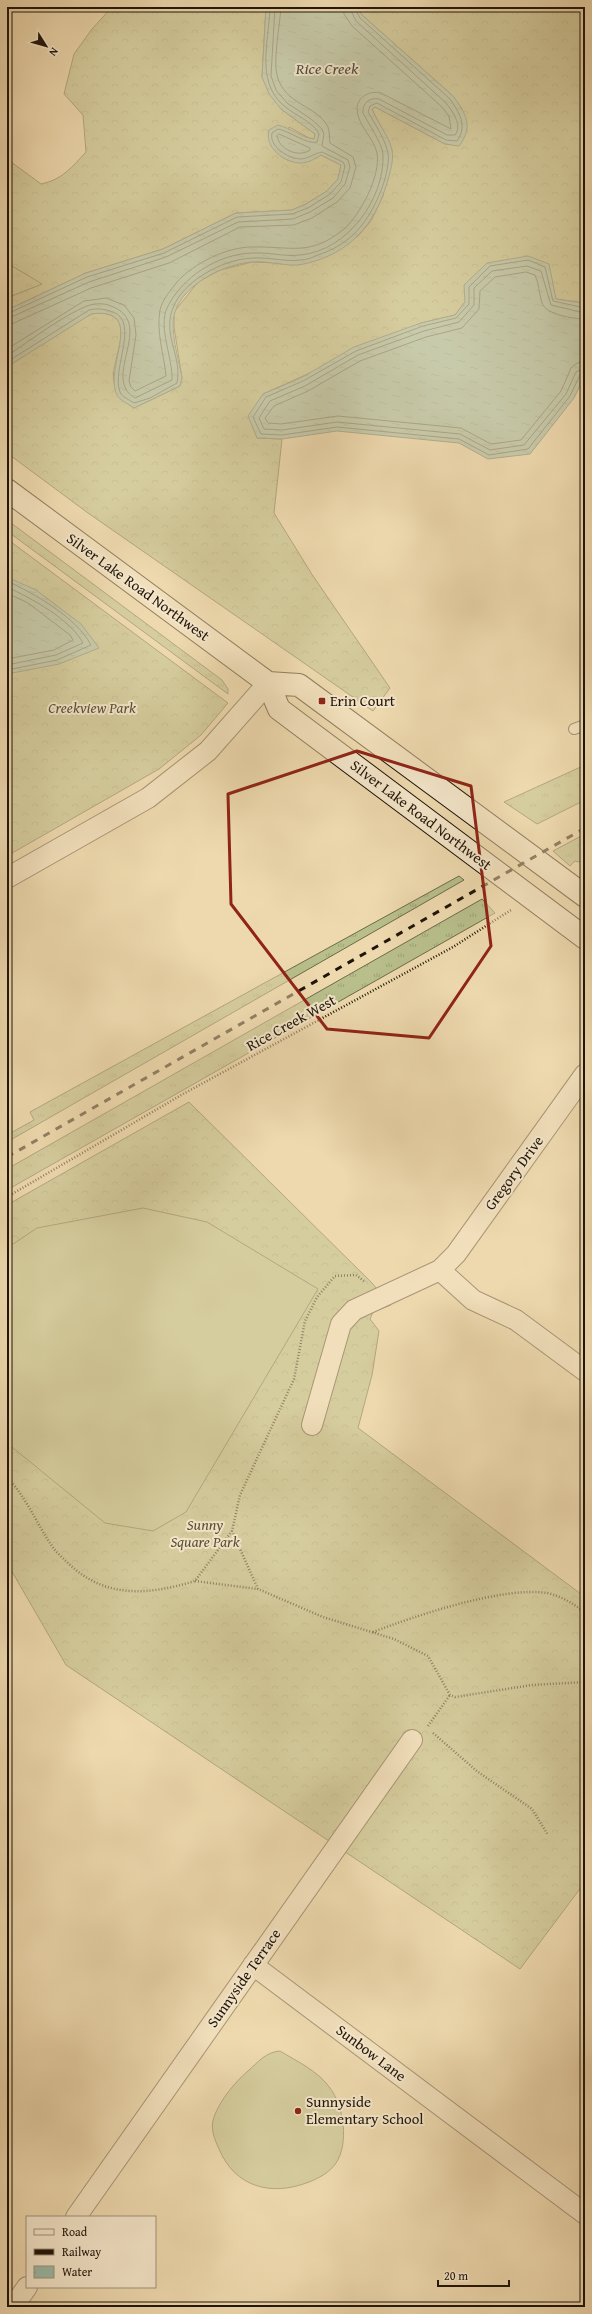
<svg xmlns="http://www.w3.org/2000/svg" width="592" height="2314" viewBox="0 0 592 2314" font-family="'Gentium Book Plus',serif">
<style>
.grass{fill:url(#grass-tufts);stroke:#6c6a4a}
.forest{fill:url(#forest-crowns);stroke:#6c6a4a}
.pitch{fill:#b8bf8b;stroke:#6c6a4a}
.water{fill:url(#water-ripples);stroke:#697867}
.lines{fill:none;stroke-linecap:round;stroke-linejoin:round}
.shore{stroke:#5c6757;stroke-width:1}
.service-casing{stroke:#534532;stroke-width:12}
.minor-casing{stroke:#534532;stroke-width:22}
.secondary-casing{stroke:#1f1408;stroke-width:24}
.path{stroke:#1f1408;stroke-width:2.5;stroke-dasharray:1 2;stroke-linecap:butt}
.service{stroke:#f4e6ca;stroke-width:10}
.minor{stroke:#f4e6ca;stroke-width:20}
.secondary{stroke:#f4e6ca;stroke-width:22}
.rail{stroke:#1f1408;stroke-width:3;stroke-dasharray:7 7;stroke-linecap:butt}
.marked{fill:none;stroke:#8f2418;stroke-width:3;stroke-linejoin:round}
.poi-dot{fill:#8f2418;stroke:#f4e6ca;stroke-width:1.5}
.labels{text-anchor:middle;stroke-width:4;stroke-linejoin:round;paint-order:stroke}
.street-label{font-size:15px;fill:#1f1408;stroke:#f4e6ca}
.poi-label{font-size:15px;fill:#1f1408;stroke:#f4e6ca;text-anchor:start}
.park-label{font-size:15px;font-style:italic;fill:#555036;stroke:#f4e6ca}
.water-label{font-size:16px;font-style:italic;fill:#4a4e3f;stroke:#f4e6ca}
</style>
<defs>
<pattern id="grass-tufts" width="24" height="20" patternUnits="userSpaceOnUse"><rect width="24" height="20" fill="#b8bf8b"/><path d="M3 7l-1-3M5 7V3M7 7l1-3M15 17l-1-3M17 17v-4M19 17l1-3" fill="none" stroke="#9ea376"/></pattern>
<pattern id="forest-crowns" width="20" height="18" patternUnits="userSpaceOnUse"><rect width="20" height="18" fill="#b8bf8b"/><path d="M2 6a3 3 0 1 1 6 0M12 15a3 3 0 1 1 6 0" fill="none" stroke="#9ea376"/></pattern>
<pattern id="water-ripples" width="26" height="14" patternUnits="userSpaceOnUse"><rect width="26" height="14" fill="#9abaa6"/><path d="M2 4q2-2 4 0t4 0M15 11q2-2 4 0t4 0" fill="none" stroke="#849f8d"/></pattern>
</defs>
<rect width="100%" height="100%" fill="#eed9ae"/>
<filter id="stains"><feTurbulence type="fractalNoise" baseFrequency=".005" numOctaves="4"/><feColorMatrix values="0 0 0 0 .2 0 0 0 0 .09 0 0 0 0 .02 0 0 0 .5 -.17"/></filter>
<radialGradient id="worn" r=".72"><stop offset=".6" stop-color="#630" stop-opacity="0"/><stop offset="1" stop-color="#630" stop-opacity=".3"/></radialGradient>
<path class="grass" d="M 7,263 L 43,284 L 7,298 Z
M 7,520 L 222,680 L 228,689 L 228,694 L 7,531 Z
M 585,765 L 585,800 L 537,824 L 504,802 Z
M 585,834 L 585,859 L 579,862 L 575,861 L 570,866 L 553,851 Z
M 459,876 L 464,880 L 7,1142 L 7,1135 L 34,1120 L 30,1112 Z
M 482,899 L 495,913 L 7,1190 L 7,1169 Z"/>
<path class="forest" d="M 112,7 L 266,7 L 262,77 L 281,109 L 315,134 L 315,139 L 309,138 L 289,127 L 287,160 C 301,163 308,162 321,155 L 341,165 L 338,179 L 327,191 L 306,204 L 292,210 L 236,213 L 163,249 L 86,273 L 7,310 L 7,298 L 42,284 L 7,263 L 7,159 L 41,184 C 62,180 72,167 86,152 L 83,115 L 64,94 L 74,54 L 92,29 Z
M 357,7 L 585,7 L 585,309 L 583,303 L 556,299 L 465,302 L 455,315 L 421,323 L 263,394 L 257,438 L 282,439 L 274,513 L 313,576 L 390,688 L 373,711 L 88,513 L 7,453 L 7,367 C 34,349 61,328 90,315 C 96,311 104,313 110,315 C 135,324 109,364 114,382 C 117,394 124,402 134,408 L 180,386 L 182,378 L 174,327 L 174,312 L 198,282 L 220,270 L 252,262 L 302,264 L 358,236 L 371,221 L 383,196 L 392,150 L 372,109 L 375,107 L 445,144 L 459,145 L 462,109 L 453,96 L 362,15 Z
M 7,539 L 228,703 L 201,735 L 159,769 L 7,856 Z
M 189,1102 L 371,1282 L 391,1305 L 373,1312 L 370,1319 L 379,1331 L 372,1375 L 358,1428 L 585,1597 L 585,1882 L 520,1969 L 66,1665 L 7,1563 L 7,1205 Z"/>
<path class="pitch" d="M 143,1208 L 207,1222 L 318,1289 L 186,1512 L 153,1531 L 105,1523 L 7,1443 L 7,1248 L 37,1228 Z
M 280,2051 C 298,2062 318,2071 330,2088 C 344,2106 349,2144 336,2163 C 329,2173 319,2178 309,2182 C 271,2197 235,2187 219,2149 C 214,2138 210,2128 214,2117 C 220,2100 235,2082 248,2071 C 258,2062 266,2052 280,2051 Z"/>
<path class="water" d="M 266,7 L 357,7 L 362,15 L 453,96 C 466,114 474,126 459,146 L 445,144 L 375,107 L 372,109 C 377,122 389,136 392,150 C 394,160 390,173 387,183 C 374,226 349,254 304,264 C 287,268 269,260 252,262 C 224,264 184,284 175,312 C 169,328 179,361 182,378 L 180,386 L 134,408 C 129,404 120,401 117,395 C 103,368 148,306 91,314 L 7,367 L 7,310 L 86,273 L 163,249 L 236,213 L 292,210 L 306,204 L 327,191 L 338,179 L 341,165 L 321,155 C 315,159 308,163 301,163 C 284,163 264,147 269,130 L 278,125 C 290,128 304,138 314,139 L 315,134 L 281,109 L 269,94 L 262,77 Z
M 528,256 L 549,264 L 556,299 L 583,303 L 585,309 L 585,375 L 574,398 L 530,454 L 488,459 L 459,443 L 337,431 L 282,439 L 257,438 L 248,416 L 263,394 L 301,378 L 354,347 L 421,323 L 455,315 L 465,302 L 464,285 L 487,263 Z
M 7,577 L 36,590 L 81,624 L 99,648 L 59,664 L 7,674 Z"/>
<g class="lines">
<path class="shore" d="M 279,134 L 310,148 L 310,150 C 299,158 279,150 277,136 Z
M 585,308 L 553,301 L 545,267 L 528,260 L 490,266 L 469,287 L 469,304 L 456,318 L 423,326 L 356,351 L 303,381 L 266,397 L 253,417 L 261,434 L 282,435 L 337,427 L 459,439 L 489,455 L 528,449 L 570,396 L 580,375 L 585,373
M 585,313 L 551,305 L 541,271 L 527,266 L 492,271 L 474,288 L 474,305 L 459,322 L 424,331 L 358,355 L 305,386 L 270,401 L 259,418 L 264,429 L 282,430 L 337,422 L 460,434 L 490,450 L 524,445 L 566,394 L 576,372 L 585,368
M 7,314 L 87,277 L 164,253 L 237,217 L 292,214 L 308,208 L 330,194 L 341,182 L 345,166 L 343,162 L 322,152 C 315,153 308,159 300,159 C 288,158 269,147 272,133 L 278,129 C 290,131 307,145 317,142 L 319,134 C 315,124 299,117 291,111 C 253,87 269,44 270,7
M 7,319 L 89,282 L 166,257 L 238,222 L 293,219 L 310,212 L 333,198 L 345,184 L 350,167 L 348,160 L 322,146 L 324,134 L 322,129 L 311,119 L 287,103 L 276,90 L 271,76 L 275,7
M 585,319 C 574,319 546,315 542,303 C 539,294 539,283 535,275 L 526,272 L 495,277 L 480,291 L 479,309 L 462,328 L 426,337 L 360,361 L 308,391 L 274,406 L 265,418 L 268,423 L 281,424 L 338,416 L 461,428 L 491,444 L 521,440 L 561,391 L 571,368 L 577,363 L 585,362
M 7,325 L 14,323 L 91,288 L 169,263 L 240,227 L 294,225 L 312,218 L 337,202 L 350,188 L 356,167 L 353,157 L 330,143 C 329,138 330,132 328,127 C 317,105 284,105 277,75 C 273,59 280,25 281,7
M 7,349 L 84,301 L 106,298 L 124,305 L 134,318 L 136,335 L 129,381 L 131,387 L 135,391 L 166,376 C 164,354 156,332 160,310 C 162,300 171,290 177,282 C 194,263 227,247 252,247 C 291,246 310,257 344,229 C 360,215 381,176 377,153 C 374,138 357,125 357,109 C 357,97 370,90 381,93 L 451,129 L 449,116 L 442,107 L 352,26 L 344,14 L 343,7
M 7,356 C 31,340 62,316 87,306 C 95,303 104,303 111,306 C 157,323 100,378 135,398 L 172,380 C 173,359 158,327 167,308 C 182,277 218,254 252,253 C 268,252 285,257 300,255 C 347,251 385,199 383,154 C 382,143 368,123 363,113 C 362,103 370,97 379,99 L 447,135 L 455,135 C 463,125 452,111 446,103 L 356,21 L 349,7
M 7,362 L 89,310 C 98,308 104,309 113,312 C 140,322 111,370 120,392 C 122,397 130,400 134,403 L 150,398 L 177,383 C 183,353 157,331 178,298 C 193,276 226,259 253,258 C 269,257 285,262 301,260 C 307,260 313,257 318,255 C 347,245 363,229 376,202 C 382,190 392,163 387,149 C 383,136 375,124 368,112 L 370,106 L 377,103 L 446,140 L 457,141 C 468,126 459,112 450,99 L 360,18 L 354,7
M 7,581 C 35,594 76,617 91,645 L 57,660 L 7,670
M 7,587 C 31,598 70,619 83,643 L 56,655 L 7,665
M 7,593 L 28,603 L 70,635 L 73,640 L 54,650 L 7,659"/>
<defs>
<path id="service" d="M 574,729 L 585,725"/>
<path id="minor" d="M 7,878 L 148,798 L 208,751 L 268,683
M 440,1270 L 456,1254 L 585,1074
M 312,1425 L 341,1324 L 354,1310 L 440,1270 L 473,1300 L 516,1320 L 585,1371
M 253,1965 L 585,2214
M 76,2217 L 412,1740
M 13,2307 L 27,2287"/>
<path id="secondary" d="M 7,490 L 268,683 L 279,709 L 585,938
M 268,683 L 299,685 L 585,896"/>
</defs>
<use href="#service" class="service-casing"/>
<use href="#minor" class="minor-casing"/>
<use href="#secondary" class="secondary-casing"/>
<path class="path" d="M 7,1197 L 183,1094 L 453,947 L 511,910
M 364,1281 L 356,1275 L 335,1276 L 317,1297 L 305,1321 L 294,1379 L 240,1495 L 232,1531 L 258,1589 L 323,1617 L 394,1639 L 428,1656 L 450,1695 L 455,1697 L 532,1685 L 585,1682
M 7,1477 C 27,1498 37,1525 54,1549 C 58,1554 64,1559 69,1564 C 106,1599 149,1595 195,1581 L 232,1531
M 195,1581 L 258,1589
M 373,1632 C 415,1616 503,1586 547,1593 C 562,1596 573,1604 585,1612
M 428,1726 L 450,1695
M 433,1733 L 478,1772 L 532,1809 L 548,1835"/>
<use href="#service" class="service"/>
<use href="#minor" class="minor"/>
<use href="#secondary" class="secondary"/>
<path class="rail" d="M 7,1157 L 585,828"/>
</g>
<path d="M0 0H592V2314H0ZM 357,751 L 471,786 L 491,946 L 429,1038 L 327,1029 L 231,904 L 228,794 Z" fill="#eed9ae" fill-opacity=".55" fill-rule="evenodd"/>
<path class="marked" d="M 357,751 L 471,786 L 491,946 L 429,1038 L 327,1029 L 231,904 L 228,794 Z"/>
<g class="poi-dot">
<rect x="318" y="697" width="8" height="8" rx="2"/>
<circle cx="298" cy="2111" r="4"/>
</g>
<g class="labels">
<g class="street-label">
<text transform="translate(138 587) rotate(36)" y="5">Silver Lake Road Northwest</text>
<text transform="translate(421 815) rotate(37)" y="5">Silver Lake Road Northwest</text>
<text transform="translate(291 1023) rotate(-29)" y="5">Rice Creek West</text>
<text transform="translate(514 1173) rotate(-54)" y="5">Gregory Drive</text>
<text transform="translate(244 1978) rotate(-55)" y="5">Sunnyside Terrace</text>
<text transform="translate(371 2053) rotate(37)" y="5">Sunbow Lane</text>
</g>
<g class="poi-label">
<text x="330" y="706">Erin Court</text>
<text x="306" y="2107">Sunnyside<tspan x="306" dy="17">Elementary School</tspan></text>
</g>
<g class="park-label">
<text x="92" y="713">Creekview Park</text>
<text x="205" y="1530">Sunny<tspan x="205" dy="17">Square Park</tspan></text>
</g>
<g class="water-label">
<text x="327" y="74">Rice Creek</text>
</g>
</g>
<rect width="592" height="2314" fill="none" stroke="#eed9ae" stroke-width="24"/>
<rect x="8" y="8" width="576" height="2298" fill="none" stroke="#1f1408" stroke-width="2"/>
<rect x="12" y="12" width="568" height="2290" fill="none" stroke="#1f1408"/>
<rect x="26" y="2216" width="130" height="72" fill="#f4e6ca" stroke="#9f927c"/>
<rect x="34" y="2229" width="20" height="6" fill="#f4e6ca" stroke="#9f927c"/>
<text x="62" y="2236" font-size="12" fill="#1f1408">Road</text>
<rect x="34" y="2249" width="20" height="6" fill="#1f1408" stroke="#9f927c"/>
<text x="62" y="2256" font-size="12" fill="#1f1408">Railway</text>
<rect x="34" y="2266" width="20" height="12" fill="url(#water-ripples)" stroke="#9f927c"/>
<text x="62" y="2276" font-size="12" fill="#1f1408">Water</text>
<g transform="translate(46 46) rotate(127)" stroke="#f4e6ca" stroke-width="3" paint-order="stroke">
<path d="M0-3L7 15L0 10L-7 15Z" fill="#1f1408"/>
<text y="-6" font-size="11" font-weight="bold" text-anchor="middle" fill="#1f1408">N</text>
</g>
<path d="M438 2280v6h71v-6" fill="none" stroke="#1f1408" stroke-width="2"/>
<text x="444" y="2280" font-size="12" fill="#1f1408" stroke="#f4e6ca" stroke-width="3" paint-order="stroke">20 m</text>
<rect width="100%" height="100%" filter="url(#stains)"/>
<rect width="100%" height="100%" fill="url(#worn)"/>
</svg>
